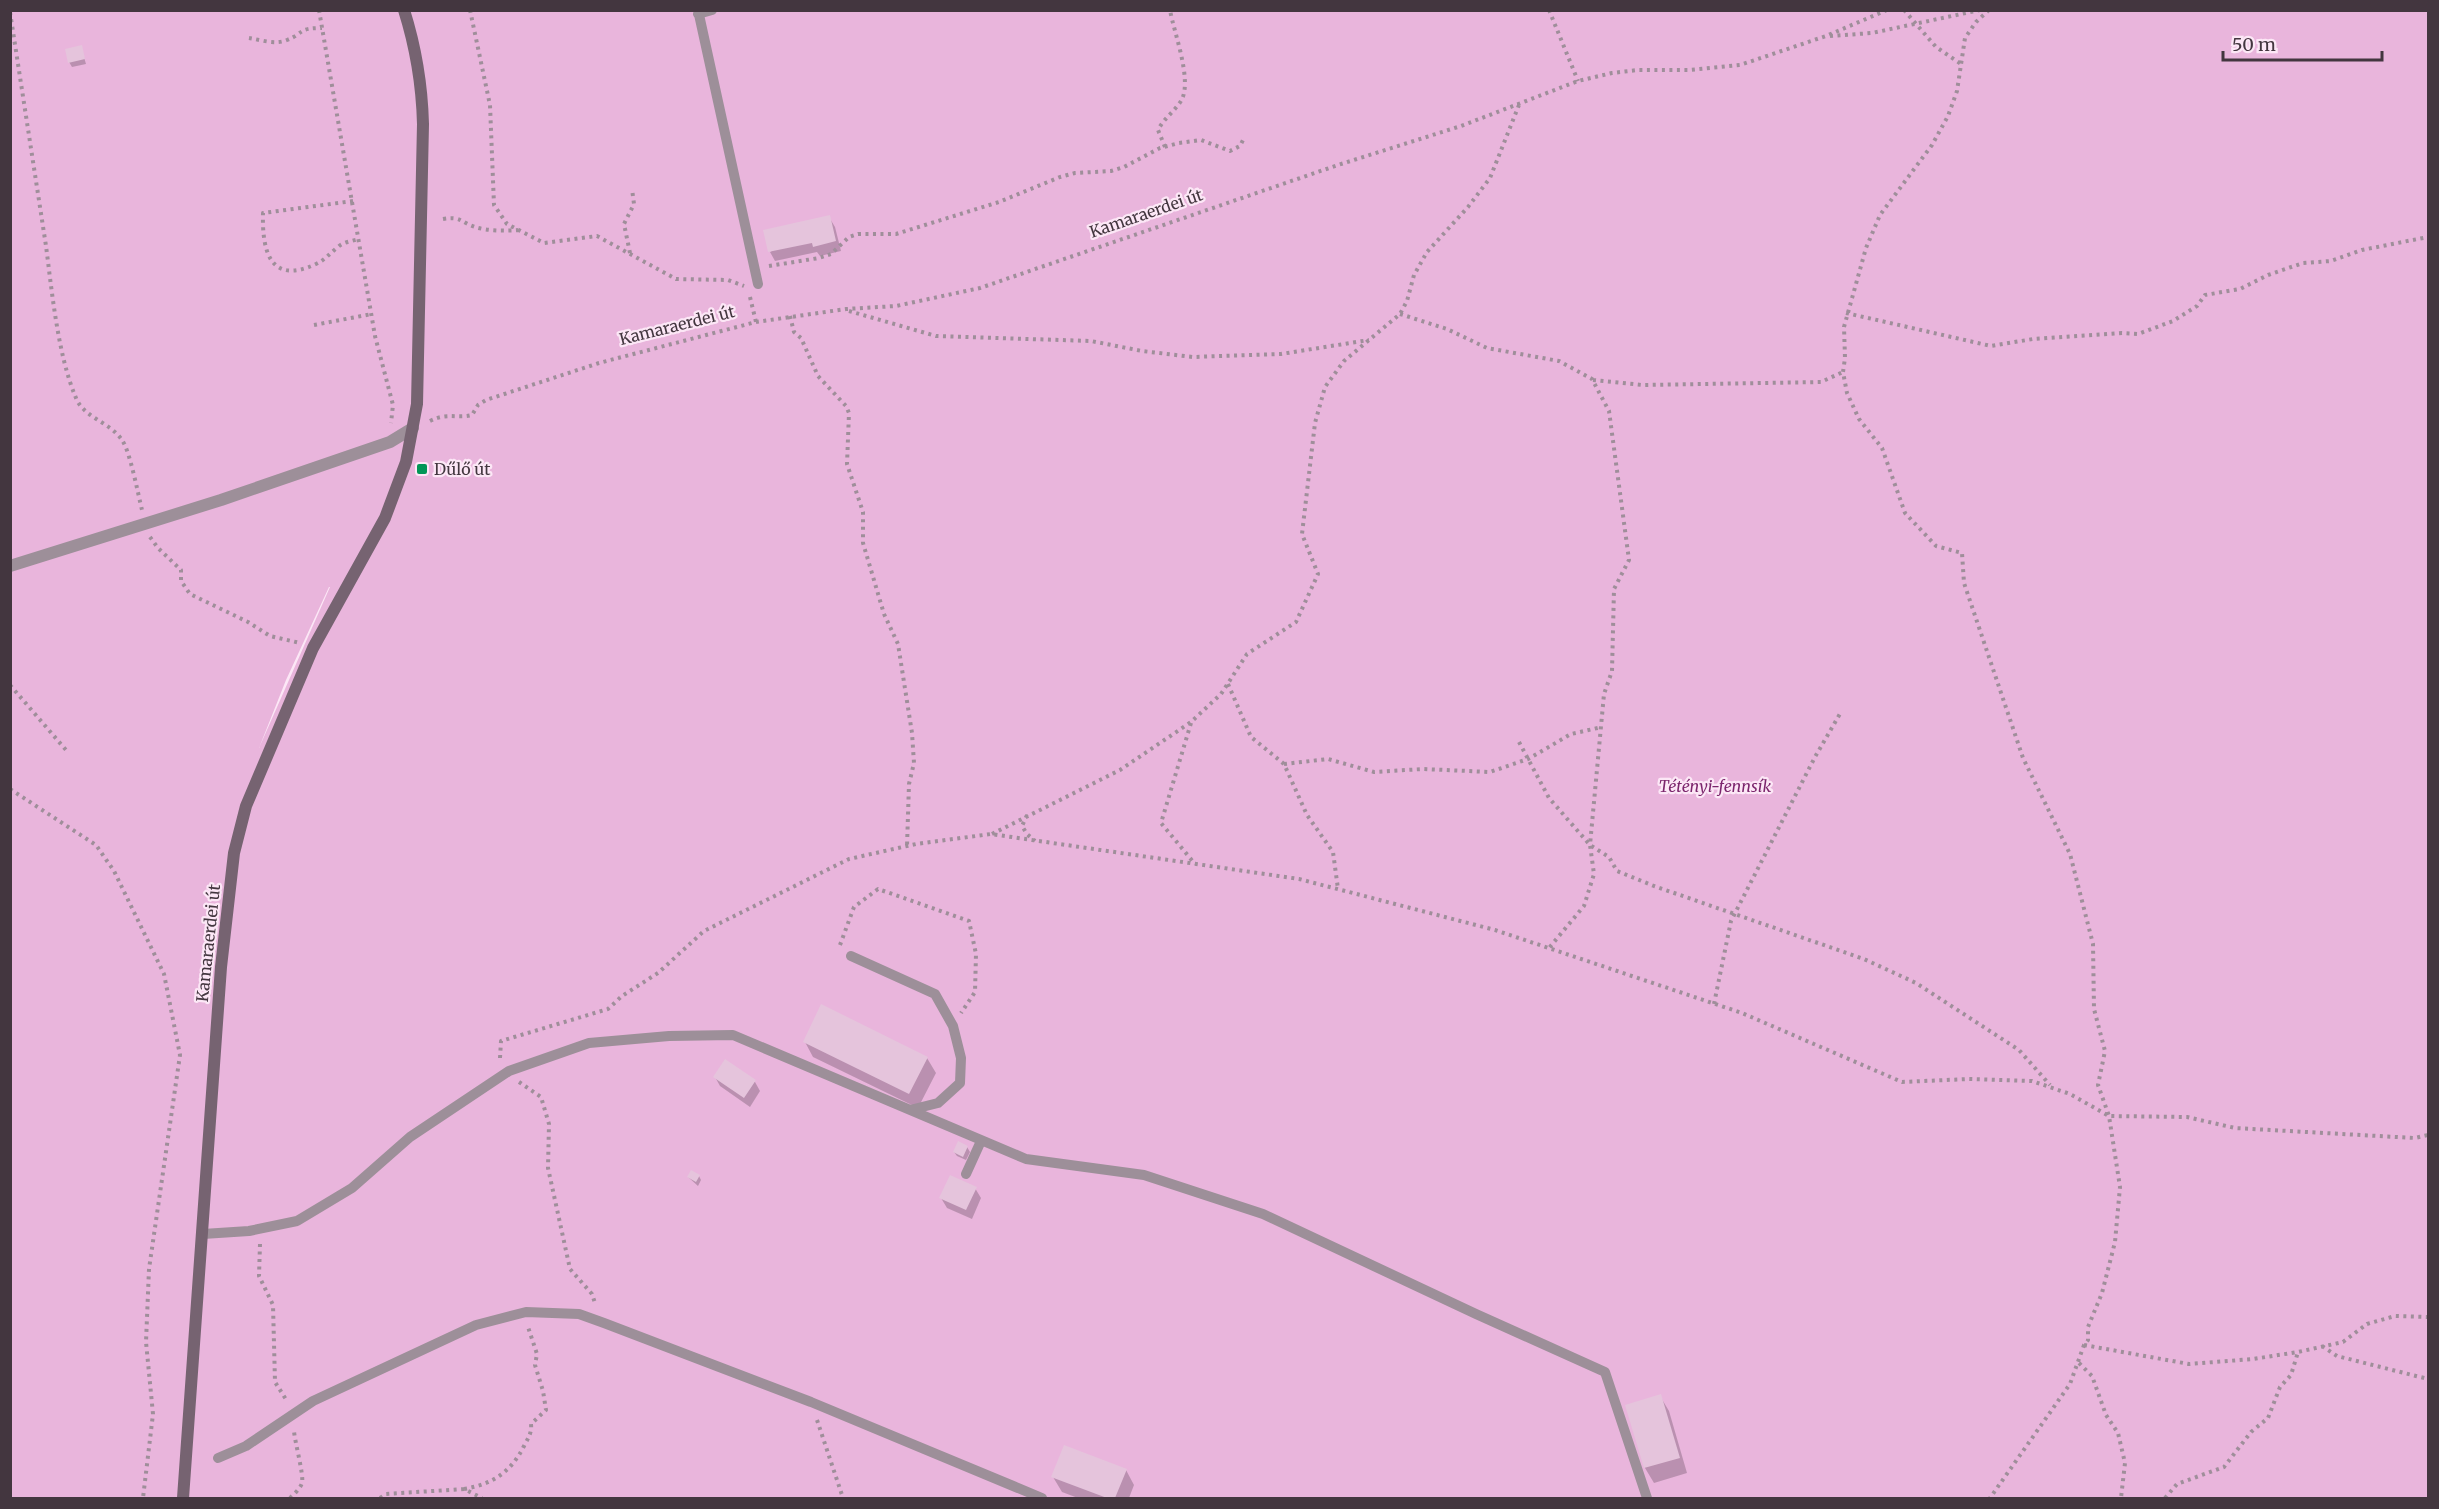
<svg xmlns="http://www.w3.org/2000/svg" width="2439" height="1509" viewBox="0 0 2439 1509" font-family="Merriweather,serif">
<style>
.green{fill:#e9b5dc;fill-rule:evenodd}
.shadow{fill:#0003}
.building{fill:#e5c4dc}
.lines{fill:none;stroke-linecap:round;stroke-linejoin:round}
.path{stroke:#9f8e9a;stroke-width:4;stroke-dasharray:3 4.5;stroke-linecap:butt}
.lane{stroke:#9d8f99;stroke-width:10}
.street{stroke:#9d8f99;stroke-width:12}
.secondary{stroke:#766371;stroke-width:12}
.poi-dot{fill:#019657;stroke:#fce7f6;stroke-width:2}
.labels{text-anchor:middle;stroke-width:4.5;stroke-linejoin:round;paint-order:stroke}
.street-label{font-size:16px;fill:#43363f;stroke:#fce7f6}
.poi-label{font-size:16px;fill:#43363f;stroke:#fce7f6;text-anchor:start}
.park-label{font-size:16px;font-style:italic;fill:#7c266d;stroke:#fce7f6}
</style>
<rect width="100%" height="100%" fill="#fce7f6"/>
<path class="green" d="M 10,11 L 2428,11 L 2428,1498 L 11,1498 ZM 329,587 L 330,587 L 259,748 L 286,680 Z"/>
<path class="shadow" d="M 81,47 L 86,64 L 72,67 L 69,62 Z
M 829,217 L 835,227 L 841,251 L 820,256 L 817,252 L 775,261 L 770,252 Z
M 805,1042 L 927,1058 L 936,1073 L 918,1108 L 813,1057 Z
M 715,1077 L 755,1082 L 760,1091 L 750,1107 L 720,1086 Z
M 967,1147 L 970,1152 L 966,1160 L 957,1156 L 954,1152 Z
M 699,1176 L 701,1180 L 698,1186 L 688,1177 Z
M 975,1188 L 981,1198 L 972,1219 L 947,1208 L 941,1198 Z
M 1660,1396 L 1669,1411 L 1687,1473 L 1654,1483 L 1645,1468 L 1627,1406 Z
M 1126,1470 L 1134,1485 L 1129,1498 L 1078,1498 L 1062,1492 L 1053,1477 Z"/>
<path class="building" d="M 82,45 L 85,59 L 68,63 L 65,49 Z
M 830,215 L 836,241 L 813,247 L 812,243 L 768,252 L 763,230 Z
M 821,1004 L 928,1057 L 909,1094 L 803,1042 Z
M 725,1059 L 756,1080 L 744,1098 L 713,1077 Z
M 958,1141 L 968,1146 L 963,1157 L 953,1152 Z
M 691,1170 L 700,1175 L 696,1182 L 687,1177 Z
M 950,1175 L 977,1187 L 966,1210 L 939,1198 Z
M 1661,1394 L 1680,1458 L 1644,1468 L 1625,1405 Z
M 1064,1445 L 1127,1469 L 1115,1498 L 1107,1498 L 1051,1477 Z"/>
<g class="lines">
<path class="path" d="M 319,10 L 375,336 L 393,405 L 391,423
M 470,10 L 490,105 L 494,205 L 507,224 L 544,243 L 597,236 L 676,279 L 728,280 L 744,286
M 1549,10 L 1578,81
M 1904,10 L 1936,47 L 1961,64
M 1989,10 L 1976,22 L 1965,38 L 1957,91 L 1948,116 L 1932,145 L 1880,215 L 1866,248 L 1844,327 L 1845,358 L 1843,372 L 1847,393 L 1859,419 L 1882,448 L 1905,513 L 1936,546 L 1962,553 L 1964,583 L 2023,758 L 2070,854 L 2093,944 L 2094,1009 L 2105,1051 L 2098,1085 L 2109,1116 L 2120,1187 L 2115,1242 L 2102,1293 L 2088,1327 L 2088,1340 L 2084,1345 L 2070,1384 L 1990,1498
M 10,12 C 22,90 34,168 46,246 C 52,292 58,356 76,398 C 84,418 110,422 122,440 C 130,451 138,494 142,510
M 1830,36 L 1872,33 L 1980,10
M 249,38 C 261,40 276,45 287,40 C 305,33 297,28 322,28
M 1165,147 L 1158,130 C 1164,118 1174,112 1181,101 C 1193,81 1174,33 1170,10
M 353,201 L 263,213 C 262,249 269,286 316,264 C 325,260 330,253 338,247 C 343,242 352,241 359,239
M 443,219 C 461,216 460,222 475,227 C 487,231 505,231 518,230
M 630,253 L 624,224 L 634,204 L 632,189
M 769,266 L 819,258 L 831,254 L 849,237 L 858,234 L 896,234 L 999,202 L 1060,177 L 1075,173 L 1111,171 L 1124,167 L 1160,148 L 1179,143 L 1201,140 L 1230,151 L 1240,146 L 1243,140
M 750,297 L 756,322
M 849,311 L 936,336 L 1091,341 L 1142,351 L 1193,357 L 1281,354 L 1369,340
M 1846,313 L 1991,346 L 2033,339 L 2122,333 L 2138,334 L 2173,321 L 2197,306 L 2205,295 L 2240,289 L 2268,275 L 2303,263 L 2331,261 L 2362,250 L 2428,237
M 1400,314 L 1447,329 L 1487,348 L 1559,361 L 1592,379 L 1609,411 L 1629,560 L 1614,589 L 1612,671 L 1604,694 L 1590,845 L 1594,874 L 1584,906 L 1549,948
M 790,316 L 794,332 L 801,338 L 818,376 L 846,406 L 849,413 L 847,464 L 863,512 L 863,543 L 884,614 L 898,644 L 912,733 L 914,763 L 909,784 L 907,846
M 314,325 L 372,314
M 1593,380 L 1642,385 L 1821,382 L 1843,372
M 430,421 C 448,412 457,419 472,415 L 478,405 L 486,400 L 599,363 L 756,322 L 846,309 L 896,306 L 980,288 L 1338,165 L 1461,126 L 1578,81 L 1612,73 L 1638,70 L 1690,70 L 1740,65 L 1826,36 L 1887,10
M 150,537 L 158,548 L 181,570 L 181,581 L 190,594 L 248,622 L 270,636 L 300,643
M 1228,684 L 1251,737 L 1284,764 L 1307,815 L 1333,852 L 1338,889
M 10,685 L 66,750
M 1191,723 L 1161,823 L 1195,864
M 1519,742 L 1549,798 L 1590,845 L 1609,857 L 1617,871 L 1654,886 L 1864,959 L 1916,983 L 2019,1050 L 2050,1085
M 1284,764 L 1328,759 L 1374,772 L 1423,769 L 1490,772 L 1528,759 L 1571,734 L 1602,727
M 10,789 L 96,845 L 114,871 L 164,974 L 180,1055 L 149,1269 L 146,1342 L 153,1414 L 143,1498
M 1027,815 L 1022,826 L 1027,834 L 1035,841
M 992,834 L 1120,770 L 1191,722 L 1221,694 L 1247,654 L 1296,622 L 1318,574 L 1302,534 L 1315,423 L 1325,387 L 1344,361 L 1400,314 L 1407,301 L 1414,275 L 1427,252 L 1468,207 L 1490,178 L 1519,105
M 840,945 L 854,907 L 878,889 L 969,921 L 976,954 L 975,992 L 961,1013
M 1714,1004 L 1731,921 L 1815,757 L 1841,712
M 500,1058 L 501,1041 L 608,1009 L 622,996 L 658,973 L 704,931 L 849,859 L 916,844 L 991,834 L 1299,879 L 1495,930 L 1742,1013 L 1902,1082 L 1969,1079 L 2032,1081 L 2070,1094 L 2109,1116 L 2187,1117 L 2235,1128 L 2415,1138 L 2428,1135
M 519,1082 L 541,1097 L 549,1124 L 548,1168 L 570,1269 L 592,1294 L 595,1303
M 260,1244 L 259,1276 L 273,1305 L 275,1382 L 287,1401
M 2084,1345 L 2189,1364 L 2253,1359 L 2298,1352 L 2343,1342 L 2367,1324 L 2395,1316 L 2428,1317
M 2322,1346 L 2337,1356 L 2428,1379
M 2079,1363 L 2092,1376 L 2106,1415 L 2118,1433 L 2125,1463 L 2121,1498
M 817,1420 L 843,1498
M 464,1489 C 493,1484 511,1472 524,1446 C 528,1438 532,1433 531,1424 L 546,1410 L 543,1391 L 535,1365 L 537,1354 L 528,1327
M 290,1498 C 294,1494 300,1489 302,1483 C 304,1475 295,1443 294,1431
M 380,1498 L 386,1494 L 464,1489 L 482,1498
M 2165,1498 L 2177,1484 L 2224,1467 L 2251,1432 L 2268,1418 L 2280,1387 L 2291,1375 L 2298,1352"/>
<path class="lane" d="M 698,10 L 758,284
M 698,14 L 712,10
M 851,956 L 935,994 L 953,1026 L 961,1058 L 960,1083 L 938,1103 L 910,1110
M 966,1174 L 981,1141
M 203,1234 L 249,1231 L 297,1221 L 352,1188 L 410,1137 L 509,1071 L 589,1043 L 669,1036 L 733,1035 L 1026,1159 L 1144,1175 L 1263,1214 L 1476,1314 L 1605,1372 L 1647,1498
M 218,1458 L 246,1446 L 313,1401 L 476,1325 L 526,1312 L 579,1314 L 604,1323 L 811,1402 L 1042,1498"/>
<path class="street" d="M 10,566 L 221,500 L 390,442 L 413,428"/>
<path class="secondary" d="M 183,1498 L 221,967 L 234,853 L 246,806 L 313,648 L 385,518 L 406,462 L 417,404 L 423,124 C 422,85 416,48 404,10"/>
</g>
<rect class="poi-dot" x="416" y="463" width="12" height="12" rx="3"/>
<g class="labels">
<g class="street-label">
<text transform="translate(1146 213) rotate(-19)" y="6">Kamaraerdei út</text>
<text transform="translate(677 325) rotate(-14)" y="6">Kamaraerdei út</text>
<text transform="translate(208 943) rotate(-84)" y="6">Kamaraerdei út</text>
</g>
<g class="poi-label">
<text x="434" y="475">Dűlő út</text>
</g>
<g class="park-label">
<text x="1715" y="792">Tétényi-fennsík</text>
</g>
</g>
<rect width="2439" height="1509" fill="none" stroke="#43363f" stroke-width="24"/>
<path d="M2223 51v9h159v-9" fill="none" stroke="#43363f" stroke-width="3"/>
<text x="2232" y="51" font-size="18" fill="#43363f" stroke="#fce7f6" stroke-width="4.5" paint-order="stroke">50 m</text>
</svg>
